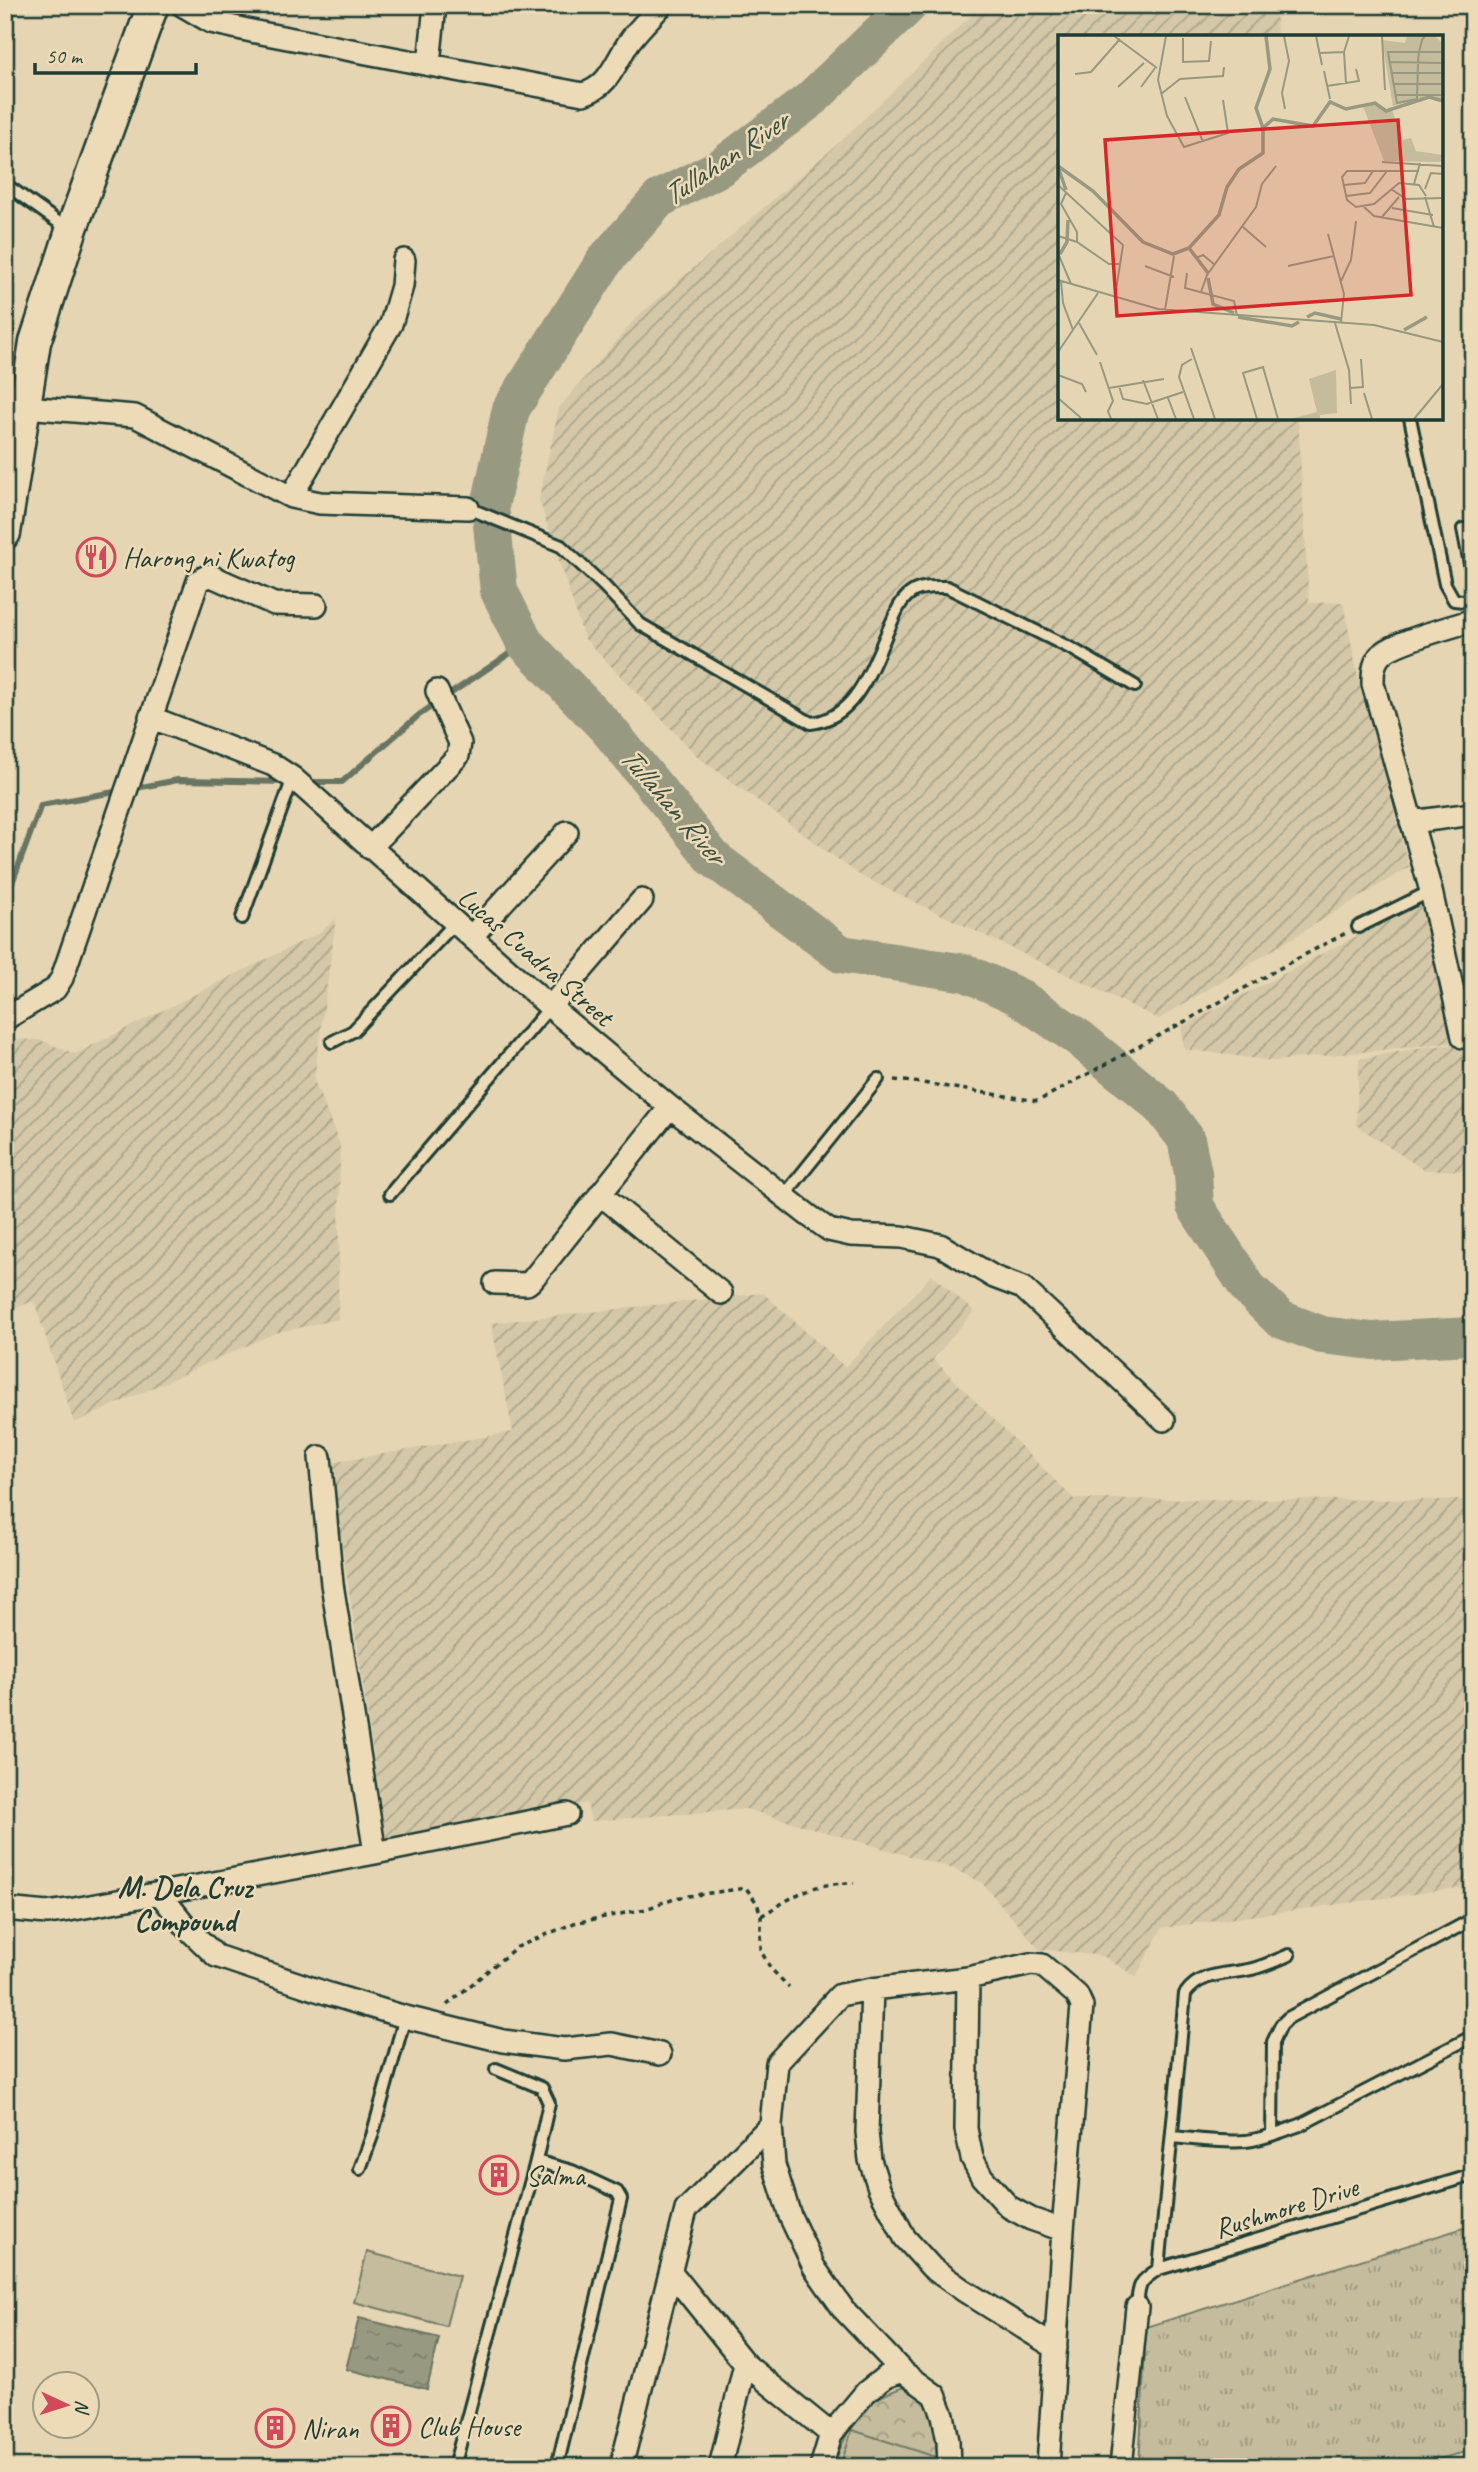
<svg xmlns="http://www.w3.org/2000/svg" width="1478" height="2472" viewBox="0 0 1478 2472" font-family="Caveat,sans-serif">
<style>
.industrial{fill:url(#industrial-furrows)}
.grass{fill:url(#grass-tufts);stroke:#727c68;stroke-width:2}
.park{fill:url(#park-crowns);stroke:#727c68;stroke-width:2}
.pitch{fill:#c4bc9d;stroke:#727c68;stroke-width:2}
.water{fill:url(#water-ripples);stroke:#677462;stroke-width:2}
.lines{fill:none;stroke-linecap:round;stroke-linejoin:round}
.stream{stroke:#677462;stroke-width:6}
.river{stroke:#979980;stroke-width:38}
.lane-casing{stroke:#1f3d34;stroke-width:16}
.street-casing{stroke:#1f3d34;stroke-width:26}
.secondary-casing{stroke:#1f3d34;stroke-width:35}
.path{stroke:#1f3d34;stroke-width:3.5;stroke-dasharray:5 5;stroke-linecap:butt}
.lane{stroke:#eddbb8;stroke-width:10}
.street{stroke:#eddbb8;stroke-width:21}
.secondary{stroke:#eddbb8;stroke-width:30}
.labels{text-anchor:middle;stroke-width:5;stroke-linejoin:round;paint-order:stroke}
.poi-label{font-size:28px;fill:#1f3d34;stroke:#eddbb8;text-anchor:start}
.street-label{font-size:28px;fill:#1f3d34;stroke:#eddbb8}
.water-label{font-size:30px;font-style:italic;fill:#374f43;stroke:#eddbb8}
.neighbourhood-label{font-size:30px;font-weight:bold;fill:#1f3d34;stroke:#eddbb8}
.inset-river{fill:none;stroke:#979980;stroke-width:3.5}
.inset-road{fill:none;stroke:#969880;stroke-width:2}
.view{fill:#d62828;fill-opacity:0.15;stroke:#d62828;stroke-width:3.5}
.inset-edge{fill:none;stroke:#1f3d34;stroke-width:3.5}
</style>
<defs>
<pattern id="industrial-furrows" width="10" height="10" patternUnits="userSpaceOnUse" patternTransform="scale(1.75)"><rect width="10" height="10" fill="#d4c8a8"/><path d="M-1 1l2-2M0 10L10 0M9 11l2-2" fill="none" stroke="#aba48a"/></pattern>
<pattern id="grass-tufts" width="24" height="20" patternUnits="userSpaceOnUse" patternTransform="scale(1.75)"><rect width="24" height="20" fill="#c4bc9d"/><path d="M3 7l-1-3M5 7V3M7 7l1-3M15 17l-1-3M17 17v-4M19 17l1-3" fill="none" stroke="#9f9a81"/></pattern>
<pattern id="park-crowns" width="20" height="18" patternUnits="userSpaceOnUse" patternTransform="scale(1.75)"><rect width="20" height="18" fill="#c4bc9d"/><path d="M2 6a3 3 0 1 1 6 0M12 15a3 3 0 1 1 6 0" fill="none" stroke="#9f9a81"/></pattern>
<pattern id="water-ripples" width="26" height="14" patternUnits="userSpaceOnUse" patternTransform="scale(1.75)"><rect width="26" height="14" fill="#979980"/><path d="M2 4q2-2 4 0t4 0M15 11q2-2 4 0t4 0" fill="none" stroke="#7b7e6a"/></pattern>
</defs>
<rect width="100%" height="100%" fill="#e5d5b3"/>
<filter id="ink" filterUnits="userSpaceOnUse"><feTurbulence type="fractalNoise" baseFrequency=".0143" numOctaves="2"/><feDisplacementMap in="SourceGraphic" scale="14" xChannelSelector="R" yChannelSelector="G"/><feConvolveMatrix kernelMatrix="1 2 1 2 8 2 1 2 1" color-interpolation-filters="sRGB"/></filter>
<g filter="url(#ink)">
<path class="industrial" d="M 982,5 L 1473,5 L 1473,7 L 1276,14 L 1277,37 L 1060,37 L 1060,418 L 1298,418 L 1309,603 L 1343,602 L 1357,672 L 1409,867 L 1159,1019 L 861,876 L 698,757 L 584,638 L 539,499 L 559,408 L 636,318 L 841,141 Z
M 1420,903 L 1429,926 L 1458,1042 L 1274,1061 L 1184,1049 L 1181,1027 Z
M 336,919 L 314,1080 L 340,1145 L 338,1319 L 275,1333 L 74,1423 L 34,1301 L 5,1311 L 5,1039 L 40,1040 L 75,1054 L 319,933 Z
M 1473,1043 L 1473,1171 L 1424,1170 L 1356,1125 L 1359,1059 L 1425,1047 Z
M 932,1275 L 974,1311 L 933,1359 L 1074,1499 L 1473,1500 L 1473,1886 L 1162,1928 L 1136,1977 L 1103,1956 L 1039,1949 L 982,1883 L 954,1869 L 746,1809 L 591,1821 L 587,1803 L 386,1839 L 330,1463 L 513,1432 L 491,1323 L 763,1293 L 845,1367 Z"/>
<path class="grass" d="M 1473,2225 L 1473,2450 L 1409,2467 L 1139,2467 L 1146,2327 Z"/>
<path class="park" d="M 904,2387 C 909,2390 915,2392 920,2395 C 936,2408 937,2447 937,2467 L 832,2467 C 852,2424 855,2403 904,2387 Z"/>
<path class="pitch" d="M 367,2252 L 459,2276 L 446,2326 L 354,2302 Z
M 852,2430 L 936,2457 L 933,2467 L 840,2467 Z"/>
<path class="water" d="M 359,2318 L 439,2338 L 427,2389 L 346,2369 Z"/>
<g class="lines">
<path class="stream" d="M 305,782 L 342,782 L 419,715 L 525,643
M 131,789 L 178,780 L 287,782
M 5,902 L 41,805 L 120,791"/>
<path class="river" d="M 909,5 L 810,100 L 721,167 L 659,199 L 606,259 L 511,409 L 490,506 L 499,591 L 525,643 L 607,728 L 714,859 L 841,954 L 966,973 L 1017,996 L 1079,1038 L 1161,1106 L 1186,1139 L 1193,1173 L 1195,1206 L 1248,1288 L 1280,1319 L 1322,1335 L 1372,1341 L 1473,1336"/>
<defs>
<path id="lane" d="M 5,184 L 69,230
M 1410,418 L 1445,584 L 1454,600 L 1473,602
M 468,508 L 561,546 L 604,586 L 640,624 L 811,723 C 858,718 873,663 890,626 C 896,613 900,599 914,591 C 924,586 936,587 947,587 L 1074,650 L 1135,686
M 1463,529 L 1473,579
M 242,918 L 293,778
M 1358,927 L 1431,891
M 332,1042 L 353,1031 L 455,923
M 390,1194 L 550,1007
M 783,1197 L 878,1079
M 1272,2135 L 1273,2042 L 1281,2025 L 1288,2018 L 1473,1919
M 1173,2137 C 1197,2139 1222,2143 1246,2141 C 1265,2139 1283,2131 1300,2125 L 1473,2036
M 536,2161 L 572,2171 L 617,2192 L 621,2199 L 557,2467
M 360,2169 L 372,2136 L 405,2017
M 1159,2269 L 1185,1994 C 1201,1971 1227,1975 1252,1969 C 1264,1966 1277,1960 1289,1955
M 1137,2307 C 1139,2284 1139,2281 1159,2269 L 1473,2175
M 454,2467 L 536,2161 L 549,2103 L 542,2088 L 496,2069"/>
<path id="street" d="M 182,5 L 211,22 L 256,32 L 583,94 C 609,87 615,63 629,42 C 638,29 651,17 662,5
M 429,64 L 435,5
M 25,407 L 135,416 L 291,497 L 320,503 L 468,508
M 291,497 L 391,324 L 402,286 L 404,260
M 1473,620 C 1453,627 1390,642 1379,657 C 1373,665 1373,674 1373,684 L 1431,891 L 1463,1037 L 1473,1038
M 150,717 L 273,765 L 293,778 L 550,1007 L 670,1107 L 808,1215 L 829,1230 L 851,1235 L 902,1237 L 940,1245 L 994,1277 L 1023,1288 L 1164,1420
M 1411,822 L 1473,814
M 370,848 L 458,756 L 460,743 L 437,691
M 472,936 L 567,832
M 550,1007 L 642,900
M 5,1019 L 55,989 L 62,978 L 198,581 L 209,575 L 274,604 L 316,605
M 600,1194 L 721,1293
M 495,1283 L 527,1284 L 532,1280 L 670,1107
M 320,1457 L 332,1584 L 375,1853
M 160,1894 L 189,1930 L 216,1956 L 329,1994 L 405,2017 L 503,2041 L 564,2049 L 612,2044 L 660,2054
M 5,1909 L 47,1913 L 69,1910 L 375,1853 L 567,1814
M 968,1978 L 966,2129 L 972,2158 L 982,2177 L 1009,2207 L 1031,2219 L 1063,2230
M 872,1989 L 867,2132 L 870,2160 L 879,2188 L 905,2238 L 932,2268 L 963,2290 L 1056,2348
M 671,2272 L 745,2364 L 831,2434
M 621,2467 L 686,2210 L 771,2125
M 720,2467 L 745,2364
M 821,2467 L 831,2434 L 866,2392 L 885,2377 L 902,2371
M 949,2467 L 948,2441 L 943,2415 L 935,2395 L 902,2371 L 844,2310 L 814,2267 L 790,2216 L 774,2165 L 771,2125 L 777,2063 L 840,1995 L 872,1989 L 968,1978 L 1031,1964 L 1042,1965 L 1077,1995 L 1082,2006 L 1063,2230 L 1048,2467
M 1121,2467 L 1137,2307"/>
<path id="secondary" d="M 5,533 L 35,342 L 71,231 L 153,5"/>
</defs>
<use href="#lane" class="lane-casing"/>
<use href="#street" class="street-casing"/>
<use href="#secondary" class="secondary-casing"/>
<path class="path" d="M 894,1080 L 922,1083 L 1038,1101 L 1193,1017 L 1289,963 L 1346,933
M 761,1916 C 798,1894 809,1883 854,1883
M 447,2005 L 515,1948 L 574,1923 L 646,1909 L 674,1898 L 746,1888 L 757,1903 L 761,1916 L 761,1951 L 771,1969 L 789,1987"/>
<use href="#lane" class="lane"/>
<use href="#street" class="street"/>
<use href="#secondary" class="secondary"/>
</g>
</g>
<defs>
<symbol id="restaurant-ring" viewBox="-11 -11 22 22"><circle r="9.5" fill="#eddbb8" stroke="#d1495b" stroke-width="1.5"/><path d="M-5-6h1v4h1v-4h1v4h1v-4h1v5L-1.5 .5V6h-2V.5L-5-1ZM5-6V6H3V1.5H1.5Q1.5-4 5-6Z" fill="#d1495b"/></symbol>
<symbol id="building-ring" viewBox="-11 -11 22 22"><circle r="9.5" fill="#eddbb8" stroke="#d1495b" stroke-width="1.5"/><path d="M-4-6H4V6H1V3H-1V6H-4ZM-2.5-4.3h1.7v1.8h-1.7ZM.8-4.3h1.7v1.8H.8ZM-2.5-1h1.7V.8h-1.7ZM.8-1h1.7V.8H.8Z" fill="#d1495b"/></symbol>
</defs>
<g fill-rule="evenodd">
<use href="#restaurant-ring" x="74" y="535" width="44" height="44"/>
<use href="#building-ring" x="477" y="2153" width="44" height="44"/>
<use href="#building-ring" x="369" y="2404" width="44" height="44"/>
<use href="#building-ring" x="253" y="2406" width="44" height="44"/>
</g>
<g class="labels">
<g class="poi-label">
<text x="123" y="567">Harong ni Kwatog</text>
<text x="526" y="2185">Salma</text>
<text x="418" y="2436">Club House</text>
<text x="302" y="2438">Niran</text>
</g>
<g class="street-label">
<text transform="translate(536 956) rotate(41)" y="10">Lucas Cuadra Street</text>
<text transform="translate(1286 2207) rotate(-17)" y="10">Rushmore Drive</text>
</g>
<g class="water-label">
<text transform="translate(725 158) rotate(-34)" y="10">Tullahan River</text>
<text transform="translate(673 805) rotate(49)" y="10">Tullahan River</text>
</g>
<g class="neighbourhood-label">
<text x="185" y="1897">M. Dela Cruz<tspan x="185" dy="34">Compound</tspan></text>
</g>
</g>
<g transform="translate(1058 35)">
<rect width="385" height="385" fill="#e5d5b3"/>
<path d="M 349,1 L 377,1 L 385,9 L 385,65 L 372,61 L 335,71 L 324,5 L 347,8 ZM 316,69 L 328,77 L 334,75 L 344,105 L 353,103 L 358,116 L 385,120 L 385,127 L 326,126 L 305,71 ZM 278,335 L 279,378 L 262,380 L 262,384 L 232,384 L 259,377 L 251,344 Z" fill="#c4bc9d"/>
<path class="inset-river" d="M 205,93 L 215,84 L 255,91 L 272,67 L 288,74 L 317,68 L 328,76 L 371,62 L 385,66M 0,131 L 35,156 L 85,207 L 115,219 L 131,213 L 161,180 L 169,152 L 181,134 L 205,118 L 205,93 L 198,73 L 212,34 L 208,1M 0,132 L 8,155M 131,213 L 150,238M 2,219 L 9,207 L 10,185M 150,243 L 155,269 L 176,278M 180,282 L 234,291 L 241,287M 249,282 L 257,278 L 283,284M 346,295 L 369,282"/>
<path class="inset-road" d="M 56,1 L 99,33M 108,1 L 100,45 L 109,81 L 126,112 L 170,98 L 165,65M 226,1 L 231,26 L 224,58 L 227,74M 258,1 L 264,30M 324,1 L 327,55M 367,1 L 364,5 L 361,17 L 360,27 L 359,64 L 339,68 L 330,17 L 385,17M 125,3 L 125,27 L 151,26 L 153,6M 262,18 L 286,17M 332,27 L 385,28M 266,36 L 272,64M 334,38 L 385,38M 17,39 L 33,37 L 62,4M 288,48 L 286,17 L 291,1M 335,49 L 385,49M 269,51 L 301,46 L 298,34M 60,52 L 86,28M 83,52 L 97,33M 103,59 L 122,44 L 165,41 L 166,32M 337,60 L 385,60M 127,62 L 145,107M 324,127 L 385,131M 361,136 L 289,136 L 284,142 L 289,165 L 298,172 L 316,169 L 341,148 L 361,150 L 368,161M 356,149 L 362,128M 0,150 L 65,210 L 57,262M 286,150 L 307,148 L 315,136M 333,154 L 348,164 L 385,163M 367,154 L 373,138 L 385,139M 8,158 L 3,169 L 19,197 L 19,207M 288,161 L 312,158 L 329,136M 367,162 L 376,192M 306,172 L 316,181 L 385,193M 334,173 L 375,180M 324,182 L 341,162M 185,192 L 208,212M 270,199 L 286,259 L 283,287M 0,201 L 19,207 L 51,229 L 63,229M 0,218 L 13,249M 138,223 L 145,220 L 157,230M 87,231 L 116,242M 230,231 L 276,221M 129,238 L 127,253 L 176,266 L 179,281M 0,245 L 100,274 L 316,290 L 385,307M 3,246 L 5,268 L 15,295M 283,246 L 293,225 L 298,186M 143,257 L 149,240 L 198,172 L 204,149 L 218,131M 107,275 L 116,221M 21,288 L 39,320M 277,288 L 291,335 L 293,369M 133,313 L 157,384M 0,317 L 40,258M 134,324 L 124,330 L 121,342 L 136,384M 42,327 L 55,366 L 50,376 L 53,384M 0,340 L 24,349 L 28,357M 85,345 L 100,384M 61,351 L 65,364 L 89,369 L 125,357M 51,353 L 106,344M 292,353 L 305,352 L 303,324M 306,358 L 314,384M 0,363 L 23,383M 110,363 L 118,384M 199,384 L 185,338 L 205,332 L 220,384M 356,384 L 385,349"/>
<path class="view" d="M 340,85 L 353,260 L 59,281 L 47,105 Z"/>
<rect width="385" height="385" class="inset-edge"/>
</g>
<rect width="1478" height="2472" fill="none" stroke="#eddbb8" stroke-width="28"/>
<rect x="14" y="14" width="1450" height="2444" fill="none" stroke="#1f3d34" stroke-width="2.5" filter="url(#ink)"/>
<g transform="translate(66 2405) rotate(94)"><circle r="33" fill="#eddbb8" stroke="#9b9c83" stroke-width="2"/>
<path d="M0-5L12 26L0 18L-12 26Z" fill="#d1495b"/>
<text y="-10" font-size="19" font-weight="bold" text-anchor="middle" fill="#1f3d34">N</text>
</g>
<path d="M35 63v10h161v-10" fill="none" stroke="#1f3d34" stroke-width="3.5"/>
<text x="46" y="63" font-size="21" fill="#1f3d34" stroke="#eddbb8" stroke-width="5" paint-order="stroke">50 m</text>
</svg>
